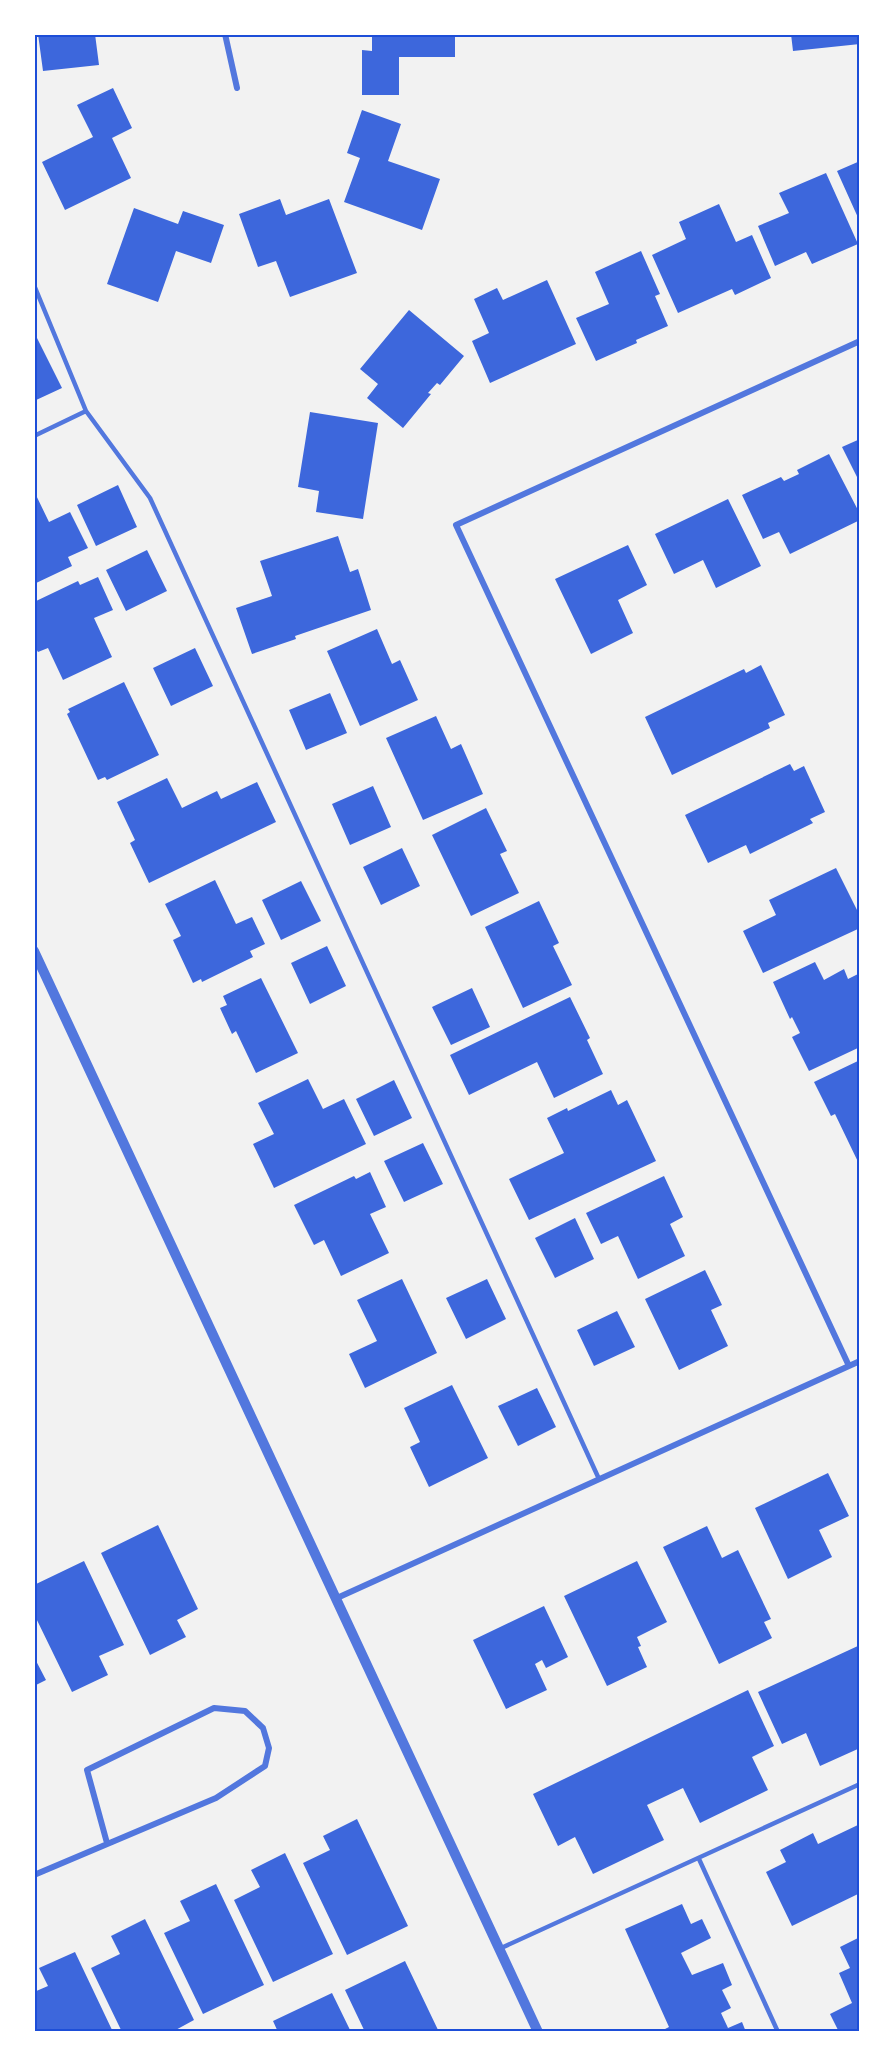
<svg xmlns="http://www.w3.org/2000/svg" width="894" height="2066" viewBox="0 0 894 2066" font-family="'Space Grotesk',sans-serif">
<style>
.building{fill:#3d67dc}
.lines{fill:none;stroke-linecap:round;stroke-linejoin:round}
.service{stroke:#5277de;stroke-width:4.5}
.minor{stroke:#5277de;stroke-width:6}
.tertiary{stroke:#5277de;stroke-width:10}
.neatline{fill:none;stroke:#1d4ed8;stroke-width:2}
</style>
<rect width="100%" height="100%" fill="#f2f2f2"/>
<path class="building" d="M 38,34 L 95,34 L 99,65 L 43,71 Z
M 372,34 L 455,34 L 455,57 L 399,57 L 399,95 L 362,95 L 362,50 L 372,51 Z
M 791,34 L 860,34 L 860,44 L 793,51 Z
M 113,88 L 132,128 L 112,138 L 131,178 L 65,210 L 42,162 L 93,137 L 77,105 Z
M 362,110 L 401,124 L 388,161 L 440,179 L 422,230 L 344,202 L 360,158 L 347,153 Z
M 860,161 L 860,222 L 837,171 Z
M 826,173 L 858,244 L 812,264 L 806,252 L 775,266 L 758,226 L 789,213 L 779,193 Z
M 280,199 L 286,215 L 329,199 L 357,273 L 290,297 L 276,261 L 258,267 L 239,214 Z
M 719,204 L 736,242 L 752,235 L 771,278 L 735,295 L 732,289 L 678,313 L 652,255 L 686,239 L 679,222 Z
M 134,208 L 178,224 L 183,211 L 224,225 L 211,263 L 176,251 L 158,302 L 107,284 Z
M 641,251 L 660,294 L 655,296 L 668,326 L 636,340 L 637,343 L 596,361 L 576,318 L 609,304 L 595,272 Z
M 547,280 L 576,344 L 490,383 L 472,341 L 489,333 L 474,299 L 497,288 L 503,300 Z
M 409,310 L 464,356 L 440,385 L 437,383 L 428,393 L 431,394 L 403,428 L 367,398 L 378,384 L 360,369 Z
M 34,332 L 62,388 L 34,401 Z
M 310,412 L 378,423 L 363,519 L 316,512 L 319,491 L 298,487 Z
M 860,439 L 860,483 L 842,447 Z
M 829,454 L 860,514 L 860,520 L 790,554 L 779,532 L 763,539 L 742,495 L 781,477 L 784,481 L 799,474 L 797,470 Z
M 118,485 L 137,527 L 96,546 L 77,505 Z
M 34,491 L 49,522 L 70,512 L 88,548 L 68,557 L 72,566 L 34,584 Z
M 728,499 L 761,566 L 716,588 L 703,560 L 674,574 L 655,534 Z
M 338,536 L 350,572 L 358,569 L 371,610 L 295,636 L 296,639 L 252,654 L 236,608 L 272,596 L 260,561 Z
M 628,545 L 647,585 L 618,600 L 633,633 L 591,654 L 555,579 Z
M 147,550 L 167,591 L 126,611 L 106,570 Z
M 98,577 L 113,610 L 94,618 L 112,657 L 63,680 L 48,648 L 38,652 L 34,645 L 34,602 L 78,581 L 80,585 Z
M 377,629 L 392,664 L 400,660 L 418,700 L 360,726 L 327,651 Z
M 195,648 L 213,686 L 171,706 L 153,668 Z
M 761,665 L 785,715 L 768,723 L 770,728 L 672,775 L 645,717 L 744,669 L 746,673 Z
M 124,682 L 159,755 L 107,780 L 105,777 L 98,780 L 67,714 L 70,712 L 68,709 Z
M 330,693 L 347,733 L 306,750 L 289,710 Z
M 436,716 L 451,749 L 461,744 L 483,794 L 423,820 L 386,738 Z
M 790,764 L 794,771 L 804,766 L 825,812 L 810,819 L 813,823 L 750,854 L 746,845 L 708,863 L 685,815 Z
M 167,778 L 182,808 L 217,791 L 221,799 L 257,782 L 276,822 L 149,883 L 130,843 L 135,840 L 117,802 Z
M 373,786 L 391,827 L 350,845 L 332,804 Z
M 486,808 L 507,851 L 500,854 L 519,893 L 471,916 L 432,835 Z
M 402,848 L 420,886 L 381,905 L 363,867 Z
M 836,868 L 860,916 L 860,928 L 763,973 L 743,931 L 776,915 L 769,900 Z
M 215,880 L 236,924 L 252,917 L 265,944 L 250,951 L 253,957 L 202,982 L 201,979 L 193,983 L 173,940 L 181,936 L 165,904 Z
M 301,881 L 321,921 L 281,940 L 262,900 Z
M 539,901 L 559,943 L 553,946 L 572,985 L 523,1008 L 485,927 Z
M 327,946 L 346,986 L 310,1004 L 291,963 Z
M 815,962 L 824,980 L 844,969 L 848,979 L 860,973 L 860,1047 L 809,1071 L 792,1037 L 800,1033 L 792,1017 L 790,1019 L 773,982 Z
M 261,978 L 298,1053 L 256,1073 L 236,1031 L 232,1034 L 220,1008 L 227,1005 L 223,996 Z
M 472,988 L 490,1027 L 451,1045 L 432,1007 Z
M 570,997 L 590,1038 L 587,1040 L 603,1074 L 554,1098 L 537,1062 L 469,1095 L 450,1055 Z
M 860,1060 L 860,1166 L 835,1114 L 831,1116 L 814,1082 Z
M 308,1079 L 323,1109 L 344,1099 L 366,1144 L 274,1188 L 253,1144 L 274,1134 L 258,1103 Z
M 394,1080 L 412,1118 L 374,1136 L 356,1099 Z
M 611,1090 L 618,1105 L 627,1100 L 656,1161 L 529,1220 L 509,1179 L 564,1153 L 547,1118 L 567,1108 L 568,1111 Z
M 423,1143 L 443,1184 L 404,1202 L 384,1161 Z
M 370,1172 L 386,1207 L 370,1214 L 389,1253 L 341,1276 L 324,1240 L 314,1245 L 294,1205 L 354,1176 L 356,1179 Z
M 664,1176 L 683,1217 L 670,1224 L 685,1256 L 638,1279 L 618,1236 L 601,1244 L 586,1213 Z
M 575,1218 L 594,1259 L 555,1278 L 535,1238 Z
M 705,1270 L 722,1305 L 711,1310 L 728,1346 L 679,1370 L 645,1299 Z
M 402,1279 L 437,1353 L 365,1388 L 349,1354 L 377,1341 L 357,1300 Z
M 487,1279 L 506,1319 L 466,1339 L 446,1298 Z
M 617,1311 L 635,1347 L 594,1366 L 577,1330 Z
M 452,1385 L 488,1458 L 429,1487 L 410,1447 L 420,1442 L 404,1408 Z
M 537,1388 L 556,1427 L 518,1446 L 498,1406 Z
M 828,1473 L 849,1516 L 819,1530 L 832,1557 L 788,1579 L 755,1508 Z
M 158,1525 L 198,1609 L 177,1620 L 186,1637 L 150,1655 L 101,1553 Z
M 707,1526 L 722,1558 L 738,1550 L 771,1619 L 764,1622 L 772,1638 L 719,1664 L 663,1547 Z
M 84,1561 L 124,1645 L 99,1656 L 108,1675 L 72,1692 L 34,1614 L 34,1585 Z
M 637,1561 L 667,1622 L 637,1637 L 641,1646 L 638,1647 L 647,1667 L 607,1686 L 564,1596 Z
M 544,1606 L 568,1657 L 546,1668 L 542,1660 L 535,1664 L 547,1690 L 506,1709 L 473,1640 Z
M 860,1645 L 860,1748 L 820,1766 L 806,1733 L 782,1744 L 758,1692 Z
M 34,1657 L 46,1680 L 34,1686 Z
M 748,1690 L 774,1746 L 752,1757 L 768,1790 L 700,1823 L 683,1788 L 647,1805 L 664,1840 L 593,1874 L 575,1837 L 558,1846 L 533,1794 Z
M 357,1819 L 408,1926 L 347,1955 L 303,1863 L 330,1850 L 323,1836 Z
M 860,1824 L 860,1898 L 858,1894 L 792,1926 L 766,1872 L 786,1862 L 780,1850 L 813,1833 L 818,1844 Z
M 285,1853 L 333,1954 L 273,1982 L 234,1900 L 260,1887 L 251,1870 Z
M 216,1884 L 264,1985 L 203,2014 L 164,1933 L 190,1921 L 180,1901 Z
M 682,1904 L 691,1924 L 702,1919 L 711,1938 L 681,1953 L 692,1975 L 723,1963 L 732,1985 L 722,1990 L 731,2008 L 721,2013 L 728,2028 L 742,2022 L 746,2032 L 664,2032 L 663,2030 L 669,2027 L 625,1929 Z
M 145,1919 L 194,2020 L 172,2032 L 122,2032 L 91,1968 L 120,1954 L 111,1936 Z
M 860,1937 L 860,2032 L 839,2032 L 830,2014 L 852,2003 L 839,1973 L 850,1968 L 840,1947 Z
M 75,1952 L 113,2032 L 38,2032 L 34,2023 L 34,1992 L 48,1986 L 39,1968 Z
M 405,1961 L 439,2032 L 365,2032 L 345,1990 Z
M 332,1993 L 351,2032 L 278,2032 L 273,2021 Z"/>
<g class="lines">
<path class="service" d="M 34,285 L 86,411 L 150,498 L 599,1479
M 34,436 L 86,411
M 699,1859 L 778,2032
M 499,1949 L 860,1784"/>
<path class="minor" d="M 225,34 L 237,88
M 849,1366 L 456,525 L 860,341
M 337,1598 L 860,1361
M 34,1875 L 216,1798 L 265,1766 L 269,1748 L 263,1728 L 245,1711 L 214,1708 L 87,1770 L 107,1843"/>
<path class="tertiary" d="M 34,951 L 538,2032"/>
</g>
<rect width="894" height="2066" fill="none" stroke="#ffffff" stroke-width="72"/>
<rect x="36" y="36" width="822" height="1994" class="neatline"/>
</svg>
